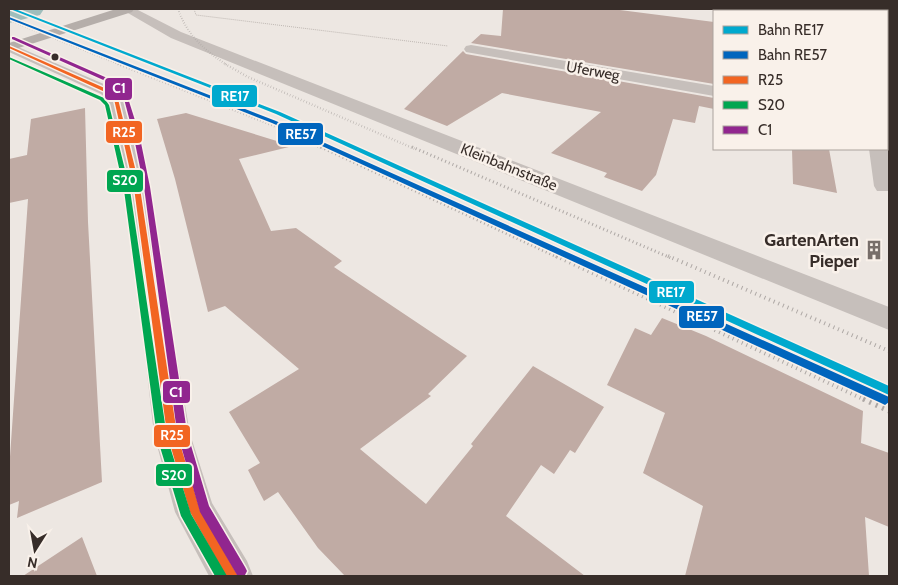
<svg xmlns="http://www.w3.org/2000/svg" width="898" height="585" viewBox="0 0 898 585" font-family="Cabin,sans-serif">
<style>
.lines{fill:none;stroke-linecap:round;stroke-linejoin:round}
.river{fill:#9fbebc;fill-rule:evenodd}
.building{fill:#c0aba4}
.path{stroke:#bfb8b3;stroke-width:1;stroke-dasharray:1 1;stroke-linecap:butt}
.minor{fill:#c6bfbb;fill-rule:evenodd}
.major{fill:#b5aeaa;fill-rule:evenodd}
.rail-far4{stroke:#aea8a5;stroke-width:2;stroke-dasharray:0.5 2;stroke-linecap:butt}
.rail-far3{stroke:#aea8a5;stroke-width:2.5;stroke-dasharray:0.5 2.5;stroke-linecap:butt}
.rail-far2{stroke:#aea8a5;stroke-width:3;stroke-dasharray:1 3;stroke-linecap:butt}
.rail-far1{stroke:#aea8a5;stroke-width:4;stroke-dasharray:1 4;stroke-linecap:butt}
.rail{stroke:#aea8a5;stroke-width:5;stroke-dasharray:2 5;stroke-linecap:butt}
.bus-1-casing{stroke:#f9f1ea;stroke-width:3}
.bus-2-casing{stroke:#f9f1ea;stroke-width:3}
.bus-3-casing{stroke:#f9f1ea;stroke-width:3}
.bus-1{fill:#f26522;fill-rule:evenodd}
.bus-2{fill:#00a651;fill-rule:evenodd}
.bus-3{fill:#91268f;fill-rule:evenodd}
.rail-1-casing{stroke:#f9f1ea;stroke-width:3}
.rail-2-casing{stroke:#f9f1ea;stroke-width:3}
.rail-1{fill:#00a9ce;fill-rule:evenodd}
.rail-2{fill:#0065bd;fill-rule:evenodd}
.bus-dot{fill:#372d29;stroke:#f9f1ea;stroke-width:2}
.labels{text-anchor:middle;stroke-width:5;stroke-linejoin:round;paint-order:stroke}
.far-street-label{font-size:15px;fill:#372d29;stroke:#f9f1ea}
.poi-label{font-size:18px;font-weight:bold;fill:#372d29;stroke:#f9f1ea;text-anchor:end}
.line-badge{stroke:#f9f1ea;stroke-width:2}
.badge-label{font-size:14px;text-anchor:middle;font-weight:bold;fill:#fff}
</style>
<rect width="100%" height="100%" fill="#ede7e2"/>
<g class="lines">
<path class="river" d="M 9,9 L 44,9 L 40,15 L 9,23 Z"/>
</g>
<path class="building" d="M 503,9 L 612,9 L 714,22 L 714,84 L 471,43 L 481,34 L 501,36 Z
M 463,51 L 466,54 L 714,98 L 714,109 L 699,106 L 695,123 L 673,119 L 656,175 L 642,191 L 604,177 L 607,173 L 551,153 L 601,112 L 502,93 L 447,126 L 404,109 Z
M 85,108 L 88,222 L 102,482 L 17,518 L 19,501 L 9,505 L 9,471 L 28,199 L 9,203 L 9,159 L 27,155 L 31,119 Z
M 186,113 L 293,146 L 239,159 L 271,231 L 296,228 L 342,261 L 334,267 L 467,356 L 428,394 L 431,396 L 360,449 L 426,504 L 473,446 L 471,444 L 533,366 L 604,407 L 575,453 L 570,450 L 554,474 L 541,465 L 506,516 L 585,576 L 345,576 L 318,548 L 278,492 L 264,501 L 248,470 L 260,463 L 229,412 L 299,369 L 225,306 L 208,312 L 175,179 L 157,119 Z
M 792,149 L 829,149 L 837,193 L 793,184 Z
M 662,318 L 706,336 L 863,411 L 861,443 L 889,453 L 889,527 L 865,517 L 869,576 L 685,576 L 703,506 L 643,473 L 665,413 L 607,385 L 635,328 L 651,335 Z
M 82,537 L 97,576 L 23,576 Z"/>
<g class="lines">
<path class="path" d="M 194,9 L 196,15 L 448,46"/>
<path class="minor" d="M 121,9 L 136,9 L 181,32 L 889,307 L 889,330 L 171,38 Z
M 826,9 L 859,9 L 860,11 L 828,11 Z
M 887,11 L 889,11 L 889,19 L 887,19 Z
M 9,43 L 113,88 L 124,99 L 148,188 L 190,434 L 212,503 L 247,561 L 253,576 L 209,576 L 175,512 L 154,434 L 126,188 L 108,101 L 101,94 L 9,52 Z
M 471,45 L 714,86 L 714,96 L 466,52 L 464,49 L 466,46 Z
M 887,75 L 889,76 L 889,86 L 887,85 Z
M 887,100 L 889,100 L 889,120 L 887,120 Z
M 887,146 L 889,151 L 889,191 L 877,191 L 874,186 L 869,149 L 887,149 Z"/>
<path class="major" d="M 116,9 L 134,9 L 132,12 L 9,51 L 9,43 Z"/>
<path class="rail-far4" d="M 178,9 C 187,35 204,50 227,65
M 9,20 L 121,65"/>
<path class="rail-far3" d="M 118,64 L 279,128 L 323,149
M 225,64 L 248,77 L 415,149"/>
<path class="rail-far2" d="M 321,147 L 559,258
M 412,147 L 671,258"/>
<path class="rail-far1" d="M 556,256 L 865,400
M 668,256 L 889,351"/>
<path class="rail" d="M 863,399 L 889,411"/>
<defs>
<path id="bus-1" d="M 9,46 L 109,90 L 118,99 L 140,188 L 177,434 L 200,510 L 238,576 L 226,576 L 190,512 L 167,434 L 134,188 L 114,99 L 105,92 L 9,48 Z"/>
<path id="bus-2" d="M 9,57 L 104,98 L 109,105 L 130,190 L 167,437 L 191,514 L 227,576 L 215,576 L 181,516 L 157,437 L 124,190 L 105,105 L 100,100 L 9,59 Z"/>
<path id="bus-3" d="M 12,37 L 14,37 L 114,81 L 127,95 L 139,133 L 150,187 L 187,432 L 209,506 L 245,567 L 247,571 L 245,575 L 242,576 L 237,575 L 200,512 L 177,432 L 144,187 L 133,133 L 123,95 L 110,83 L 12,39 Z"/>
</defs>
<use href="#bus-1" class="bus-1-casing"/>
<use href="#bus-2" class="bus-2-casing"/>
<use href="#bus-3" class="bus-3-casing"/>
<use href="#bus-1" class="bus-1"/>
<use href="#bus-2" class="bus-2"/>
<use href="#bus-3" class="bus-3"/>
<defs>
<path id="rail-1" d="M 10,9 L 15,9 L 280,112 L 889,386 L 889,395 L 276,114 Z"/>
<path id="rail-2" d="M 9,17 L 276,121 L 889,397 L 889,402 L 885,405 L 881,403 L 272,123 L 9,19 Z"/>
</defs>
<use href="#rail-1" class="rail-1-casing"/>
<use href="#rail-2" class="rail-2-casing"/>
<use href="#rail-1" class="rail-1"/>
<use href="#rail-2" class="rail-2"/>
</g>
<defs>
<symbol id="building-bare" viewBox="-9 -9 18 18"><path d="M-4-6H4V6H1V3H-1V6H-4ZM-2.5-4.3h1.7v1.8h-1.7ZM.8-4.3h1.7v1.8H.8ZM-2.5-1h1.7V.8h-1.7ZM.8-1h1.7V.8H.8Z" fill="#776e6a" stroke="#f9f1ea" stroke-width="2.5" paint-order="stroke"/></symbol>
</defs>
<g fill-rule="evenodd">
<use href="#building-bare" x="860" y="236" width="28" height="28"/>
</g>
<circle class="bus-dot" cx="55" cy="57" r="4.5"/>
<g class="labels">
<g class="far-street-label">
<text transform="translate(593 71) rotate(10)" y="5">Uferweg</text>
<text transform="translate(509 167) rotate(22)" y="5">Kleinbahnstraße</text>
</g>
<g class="poi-label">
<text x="859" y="246">GartenArten<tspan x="859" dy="21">Pieper</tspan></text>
</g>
</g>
<g class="line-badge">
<rect x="104" y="77" width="29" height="24" rx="5" fill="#91268f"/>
<rect x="211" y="84" width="47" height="24" rx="5" fill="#00a9ce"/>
<rect x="105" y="120" width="38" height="24" rx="5" fill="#f26522"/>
<rect x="277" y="122" width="47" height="24" rx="5" fill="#0065bd"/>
<rect x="106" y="169" width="38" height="24" rx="5" fill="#00a651"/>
<rect x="648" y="280" width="47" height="24" rx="5" fill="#00a9ce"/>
<rect x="678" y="305" width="47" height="24" rx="5" fill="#0065bd"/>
<rect x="162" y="380" width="29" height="24" rx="5" fill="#91268f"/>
<rect x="153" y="424" width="38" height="24" rx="5" fill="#f26522"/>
<rect x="155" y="463" width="38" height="24" rx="5" fill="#00a651"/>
</g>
<g class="badge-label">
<text x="119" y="93">C1</text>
<text x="235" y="101">RE17</text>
<text x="124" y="137">R25</text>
<text x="301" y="139">RE57</text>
<text x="125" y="185">S20</text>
<text x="671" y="297">RE17</text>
<text x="702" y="321">RE57</text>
<text x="176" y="397">C1</text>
<text x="172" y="440">R25</text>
<text x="174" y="480">S20</text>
</g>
<rect width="898" height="585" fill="none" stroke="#372d29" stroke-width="20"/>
<rect x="713" y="10" width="175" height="140" fill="#f9f1ea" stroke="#aba39d"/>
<rect x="723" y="26" width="25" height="8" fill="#00a9ce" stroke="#aba39d"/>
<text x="758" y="35" font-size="15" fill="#372d29">Bahn RE17</text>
<rect x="723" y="51" width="25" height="8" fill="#0065bd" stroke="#aba39d"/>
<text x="758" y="60" font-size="15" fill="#372d29">Bahn RE57</text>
<rect x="723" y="76" width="25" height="8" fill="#f26522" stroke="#aba39d"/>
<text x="758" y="85" font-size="15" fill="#372d29">R25</text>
<rect x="723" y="101" width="25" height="8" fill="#00a651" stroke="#aba39d"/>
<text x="758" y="110" font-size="15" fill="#372d29">S20</text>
<rect x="723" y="126" width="25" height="8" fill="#91268f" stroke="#aba39d"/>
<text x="758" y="135" font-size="15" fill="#372d29">C1</text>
<g transform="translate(35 550) rotate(191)" stroke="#f9f1ea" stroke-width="4" paint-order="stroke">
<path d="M0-4L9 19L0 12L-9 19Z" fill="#372d29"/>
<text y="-8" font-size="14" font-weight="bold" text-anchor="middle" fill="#372d29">N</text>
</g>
</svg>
